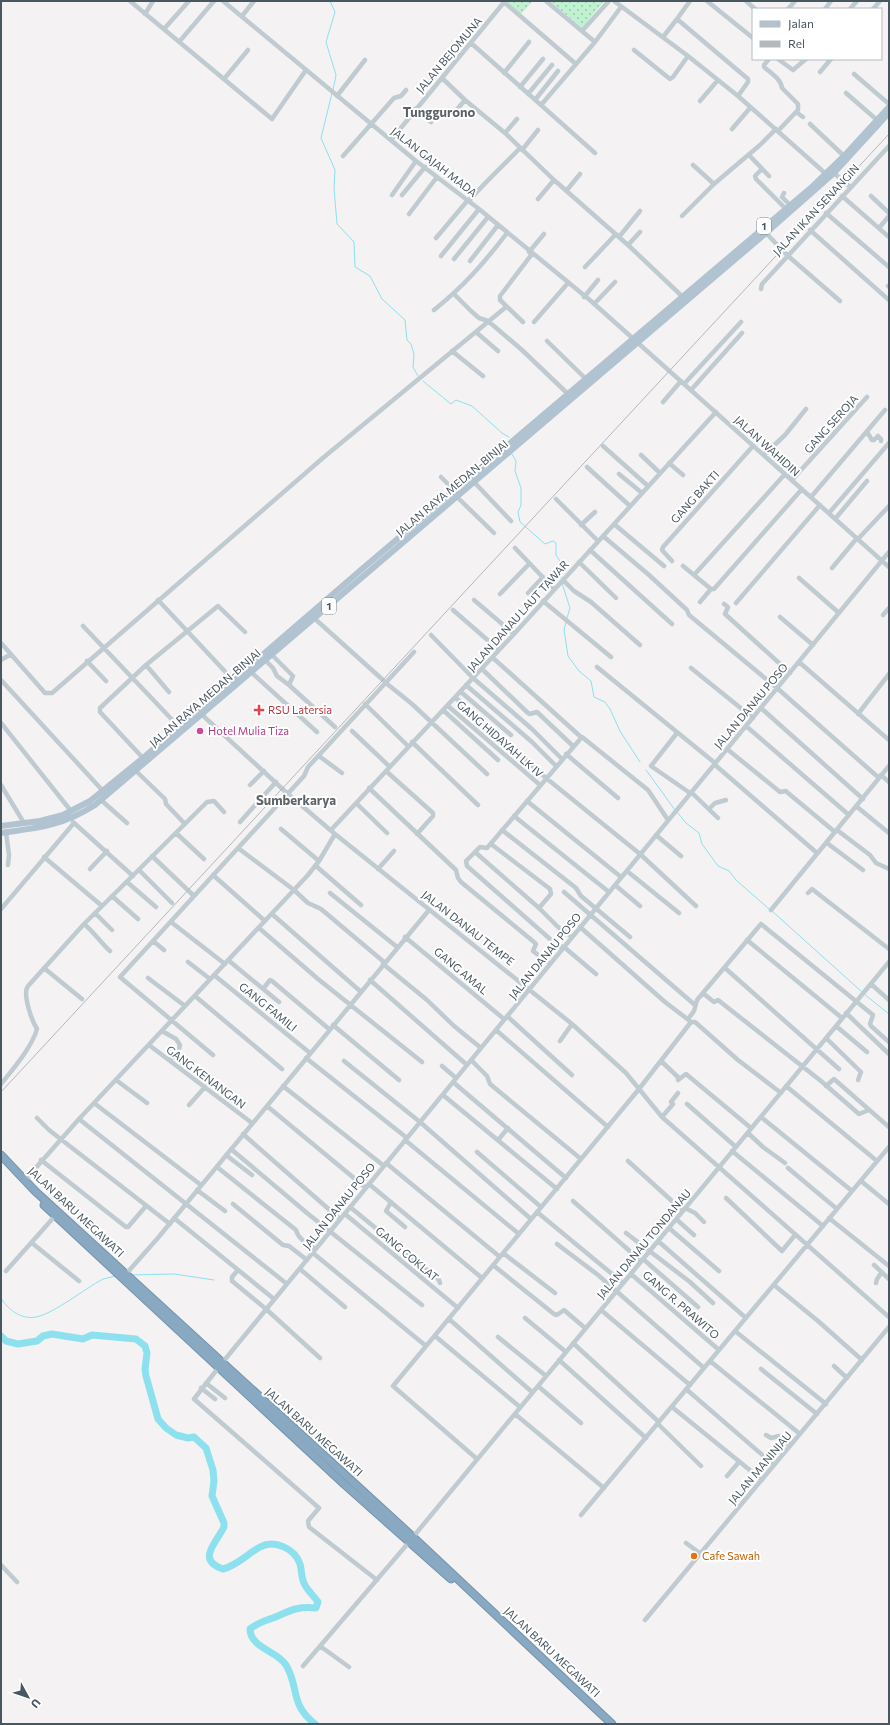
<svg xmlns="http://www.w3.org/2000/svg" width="890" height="1725" viewBox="0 0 890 1725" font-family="Commissioner,sans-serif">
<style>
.park{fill:url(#park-dots)}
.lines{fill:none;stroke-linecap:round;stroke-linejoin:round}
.stream{stroke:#8de1ef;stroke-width:1}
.river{stroke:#8de1ef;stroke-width:7}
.highway-casing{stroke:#7493ad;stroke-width:9}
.minor{stroke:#bfcad1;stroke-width:4.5}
.major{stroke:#b1c3d1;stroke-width:6}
.highway{stroke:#89a8c1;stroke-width:7}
.rail{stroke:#b4b7bc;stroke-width:1}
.health-dot{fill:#e0444e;stroke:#fff;stroke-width:1.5}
.hotel-dot{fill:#d1479c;stroke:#fff;stroke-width:1.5}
.food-dot{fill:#e8710a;stroke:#fff;stroke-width:1.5}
.labels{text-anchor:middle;stroke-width:4;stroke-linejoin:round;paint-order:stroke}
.shield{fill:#fff;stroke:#808990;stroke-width:1}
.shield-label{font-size:10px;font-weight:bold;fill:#495760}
.street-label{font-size:11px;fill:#495760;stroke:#fff}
.health-label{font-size:11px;fill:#be3a42;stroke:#fff;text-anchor:start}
.hotel-label{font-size:11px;fill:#b23c85;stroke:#fff;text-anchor:start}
.food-label{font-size:11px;fill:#c56008;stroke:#fff;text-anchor:start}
.quarter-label{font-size:13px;font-weight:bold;fill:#5e6367;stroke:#fff}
</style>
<defs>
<pattern id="park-dots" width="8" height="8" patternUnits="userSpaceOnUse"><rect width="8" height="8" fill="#c0f1d0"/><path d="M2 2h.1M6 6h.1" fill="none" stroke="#9ec6ac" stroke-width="1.8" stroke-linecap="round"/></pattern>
</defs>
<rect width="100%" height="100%" fill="#f4f2f2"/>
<path class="park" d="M 508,1 L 533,1 L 520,15 L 506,4 Z
M 550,1 L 604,1 L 582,28 Z"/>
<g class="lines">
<path class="stream" d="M 330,1 L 335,12 L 326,42 L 336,75 L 333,90
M 332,93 L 321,138 L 335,170 L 334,188 L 337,224 L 354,242 L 355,267 L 370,276 L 382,299 L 405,320 L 407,340 L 411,344 L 414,354 L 413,367 L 418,376
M 423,381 L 451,404 L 456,400 L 472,406 L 502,433 L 509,437
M 512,454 L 516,461 L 515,471 L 521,488 L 521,505 L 518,512 L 520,522 L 545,544 L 553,541 L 556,543 L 556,555 L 563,566 L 561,578
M 562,583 L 570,608 L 567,618
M 566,622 L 564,630 L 568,656 L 579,671 L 591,681 L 594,697 L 605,702 L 610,709 L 620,731 L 640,762
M 646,770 L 675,810
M 677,812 L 686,823 L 699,833 L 702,844 L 718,866 L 729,871 L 736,880 L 769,909
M 772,911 L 862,992
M 864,994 L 889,1014
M 131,1275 L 174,1274 L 214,1280
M 1,1298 C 8,1310 22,1320 36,1317 C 53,1314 86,1288 103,1279 L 116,1276"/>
<path class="river" d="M 1,1336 L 6,1341 L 18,1344 L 37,1341 L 43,1336 L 52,1334 L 83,1339 L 92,1335 L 136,1339 L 145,1346 L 147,1353 L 145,1369 L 146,1376 L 158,1419 L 166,1428 L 176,1435 L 188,1438 L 194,1437 L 206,1448 L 213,1470 L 214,1481 L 212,1496 L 224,1523 L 224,1527 C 216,1543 196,1560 223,1569 C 238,1565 247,1554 260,1547 C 275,1539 295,1549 300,1564 C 302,1571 301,1579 305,1585 C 308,1591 314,1596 318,1602 L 316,1608 C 296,1606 290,1611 273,1618 C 264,1621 257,1623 250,1629 C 250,1648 278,1651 286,1665 C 300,1689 289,1703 315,1724"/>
<defs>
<path id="highway" d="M 1,1155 L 35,1191 L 413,1537 L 612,1724
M 44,1205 L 344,1484 L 451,1579"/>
</defs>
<use href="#highway" class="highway-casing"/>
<path class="minor" d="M 130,1 L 272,119 L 306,70
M 223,1 L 416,161 L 479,209 L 591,301 L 889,567
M 546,1 L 595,42
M 614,1 L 688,56 L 738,96
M 707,1 L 753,38
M 746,1 L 755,9
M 504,2 L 576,64
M 788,9 L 795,1
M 825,9 L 831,1
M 850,9 L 857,1
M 873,9 L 880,1
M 145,14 L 153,1
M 242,16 L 254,1
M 677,19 L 690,1
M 164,29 L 189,1
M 582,31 L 609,1
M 663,37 L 677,19 L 748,79 L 748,82 L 738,96 L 826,174
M 179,42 L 214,1
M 471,43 L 595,153
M 634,50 L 670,79 L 673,77 L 688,56
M 769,59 L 764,65 L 764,67 C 771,73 781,79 782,88 L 798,104 L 798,110 L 796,112
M 778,59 L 793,70 L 806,59
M 820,72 L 831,59
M 504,73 L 529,42
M 854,74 L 889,104
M 442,78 L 465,100 L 505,133 L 554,180 L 628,245 L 685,299
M 224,79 L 248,50
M 520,87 L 543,59
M 846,93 L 877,120
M 528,94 L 552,65
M 337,96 L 365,60
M 535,100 L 558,71
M 700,101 L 718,80
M 541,105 L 595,42 L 621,7
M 415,109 L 431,122
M 454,113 L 465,100
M 810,124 L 844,156
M 732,129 L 750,108
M 778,131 L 796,112 L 803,117
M 505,133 L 517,119
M 391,140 L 505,1
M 522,150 L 538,130
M 749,155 L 769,176
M 343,156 L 394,98 L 401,96 L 406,90
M 693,165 L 714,184
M 762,169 L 755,176 L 756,179 L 785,208
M 834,173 L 850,187
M 567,190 L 580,174
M 784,193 L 782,197 L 789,204
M 392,195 L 416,161
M 402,195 L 425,167
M 842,196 L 889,237
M 871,196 L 889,213
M 538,199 L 554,180
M 469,201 C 485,182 503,166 520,148
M 826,213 L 889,267
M 409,214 L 437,177
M 682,216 L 714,184 L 760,145 L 776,129
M 879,228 L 889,216
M 810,230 L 889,300
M 766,233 L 787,255 L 840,301
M 619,237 L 640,211
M 436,238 L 468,200
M 628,245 L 640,232
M 529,252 L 544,234
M 441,256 L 479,209
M 454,259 L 488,217
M 470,261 L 498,225
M 585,267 L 616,234
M 888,286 L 889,287
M 761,289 L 762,284 L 889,146
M 454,294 L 471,311 L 479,318 L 488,321 L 522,350 L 568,394
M 584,297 L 598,280
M 594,304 L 615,282
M 434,310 C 464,286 484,263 507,233
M 523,322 L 500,300 L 500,296 L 532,254
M 534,322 L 568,283
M 476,332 L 498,351
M 547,341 L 586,379
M 452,351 L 483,376
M 684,384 L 741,322
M 691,390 L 742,333
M 663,402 L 681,381
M 867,432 L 872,440 L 874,440 L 878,436 L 881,439 L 881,441
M 603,446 L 648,486
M 641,455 L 660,473
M 764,455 L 785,435 L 806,409
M 669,463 L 683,475
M 587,467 L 630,506
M 619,474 L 642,493
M 441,477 L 455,491 L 457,497 L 494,533
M 792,480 L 867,397
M 474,482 L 511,521
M 811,497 L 885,410
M 556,499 L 598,541
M 829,513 L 889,443
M 835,519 L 867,481
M 614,524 L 664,566
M 581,525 L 595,512
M 603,536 L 649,575 L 687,610 L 689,615 L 777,688 L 879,778
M 858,539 L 889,506
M 515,548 L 554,589
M 590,550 L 672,624
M 672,561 L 662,550 L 663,547 L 753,446
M 579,562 L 616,598
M 683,566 L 711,589
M 832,568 L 857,538
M 694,575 L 785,474
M 799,578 L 839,613
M 563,580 L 574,591 L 591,602 L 640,645
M 528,593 L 543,577
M 500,594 L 529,564
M 158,600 L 233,680
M 474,600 L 514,634
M 543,601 L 611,657
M 700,602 L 711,589 L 714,589 L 802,489
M 736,603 L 820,505
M 724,604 L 728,607 L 725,614 L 790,673
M 453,610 L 499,650
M 883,615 L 889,608
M 780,617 L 813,645
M 314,618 L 383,680
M 83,626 L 179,727
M 431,635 L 473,678 L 532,729 L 562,759
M 1,643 L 45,693 L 52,693 L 324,457 L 506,307
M 272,655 L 293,676 L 289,685 L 335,727
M 492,657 L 581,737
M 1,660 L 11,654
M 265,660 L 273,668 L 277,676 L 289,685
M 87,661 L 106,681
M 799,662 L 889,740
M 146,665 L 169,692
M 597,667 L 715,763
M 691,668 L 753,718
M 482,669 L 528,713 L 530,714 L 537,712 L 573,746
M 251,672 L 317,732
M 1,680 L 103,791
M 386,683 L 412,704 L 487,774
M 466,685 L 532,742 L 556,766
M 461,692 L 511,735
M 456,698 L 546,778 L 640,854 L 696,906
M 365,704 L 408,746
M 448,706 L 540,785
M 761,708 L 863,799
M 443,710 L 498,760
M 199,712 L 288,794 L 335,834 L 572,1024 L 626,1073 L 662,1117 L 889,1317
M 858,714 L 889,674
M 1,723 L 71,811
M 746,726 L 849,815
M 352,731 L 390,767
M 677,733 L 651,766 L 690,793
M 412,742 L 478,805
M 727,749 L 780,792 L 786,791 L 788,793 L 835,832
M 566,754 L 618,798
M 319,756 L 342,773
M 143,758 L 100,712 L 100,708 L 146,665 L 218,606 L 245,632
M 714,764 L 817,853
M 136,771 L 165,799 L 166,804 L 185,824
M 386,771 L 433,813 L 433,816 L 417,834
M 881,775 L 889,782
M 1,785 L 24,823
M 250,785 L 264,771
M 369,788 L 456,870 L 458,878 L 461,882 L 534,942 L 536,944 L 533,951 L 550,964
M 691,792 L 718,818
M 101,800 L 127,823
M 527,801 L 621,877
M 356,803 L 387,833
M 856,806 L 889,833
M 709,809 L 715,803 L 726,800
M 514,816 L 609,892
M 73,822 L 133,876
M 240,822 L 276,782
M 281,829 L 319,861
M 331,830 L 514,634 L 716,412
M 502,830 L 576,888 L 581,896 L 630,937
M 837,830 L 870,855 L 876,863 L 889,869
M 6,832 L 9,855 L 8,865
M 176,833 L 204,859
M 656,835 L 681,856
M 827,843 L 863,870
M 238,848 L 294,890 L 308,903 L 321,909 L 384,962
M 475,852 L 539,908 L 551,894 L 550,889 L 491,844
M 152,856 L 194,896
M 44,857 L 102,906
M 316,866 L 361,905
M 90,869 L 107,851
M 378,869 L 394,851
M 139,870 L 172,903
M 627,871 L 679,913
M 213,875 L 265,921
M 127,882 L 156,907
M 615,885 L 640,906
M 564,892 L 695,1005
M 330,893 L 397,947
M 808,893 L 812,889 L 889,949
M 112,896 L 138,919
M 539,908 L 558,927 L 572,937
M 1,909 L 74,823
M 771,910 L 889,766
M 95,913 L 112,930
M 272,914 L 360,991
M 171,922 L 225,964
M 84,924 C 94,932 100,942 110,951
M 580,927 L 665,1002 L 690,1021
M 259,928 L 318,979 L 422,1062
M 405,937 L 504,1019
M 747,940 L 842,1018
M 153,941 L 164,950
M 228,960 L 279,1002
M 188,962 L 210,979
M 383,964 L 427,1000 L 454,1026 L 481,1048
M 44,968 L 82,999
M 725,968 L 839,1069
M 596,974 L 564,947 L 558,946 L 467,866 L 466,861 L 480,847 L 487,848 L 582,737 L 648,790 L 668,820
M 214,975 L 310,1053
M 148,978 L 185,1006
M 370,980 L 467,1065
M 871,984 L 889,1000
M 263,989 L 270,980 L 272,981 L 329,1029
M 704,994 L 714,1002 L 718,1000 L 821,1081 L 859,1114 L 869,1110
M 195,996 L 282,1069
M 846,1013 L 889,1054
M 507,1016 L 572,1075
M 688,1019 L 694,1011 L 697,1000 L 761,924 L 873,1015 L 870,1024 L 871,1026 L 889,1042
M 333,1025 L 399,1080
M 836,1026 L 867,1052
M 496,1030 L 608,1127
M 162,1031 L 176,1039 L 180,1045 L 179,1049 L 170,1060
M 826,1038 L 861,1072 L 858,1080
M 560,1041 L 572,1024
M 149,1045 L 252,1123
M 213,1055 L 120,977 L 304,776 L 308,767 L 414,652
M 306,1058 L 407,1138
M 471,1060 L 487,1076 L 490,1084 L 581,1159
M 344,1061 L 420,1122 L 531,1219
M 661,1061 L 679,1078
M 442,1066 L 456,1078
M 116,1080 L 147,1103
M 678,1080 L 686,1074 L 751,1128
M 453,1082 L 566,1178
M 1,1084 C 13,1069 32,1047 37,1029 C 32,1021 22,994 28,986 L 84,924 L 207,802 L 214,801 L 224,812
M 283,1086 L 384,1166
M 786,1086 L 877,1161
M 826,1086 L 834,1079 L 889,1127
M 443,1095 L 557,1189
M 94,1103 L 201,1185
M 687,1104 L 736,1147
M 189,1105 L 205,1087
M 267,1106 L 366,1188
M 662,1117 L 673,1104 L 671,1102 L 678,1093
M 761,1117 L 852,1191
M 37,1118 L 49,1130 L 170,1224
M 79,1119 L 287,1284
M 748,1133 L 763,1147 L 785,1163
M 243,1134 L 340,1219
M 405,1140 L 519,1234
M 498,1140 L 508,1128
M 231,1149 L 307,1213 L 422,1305
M 732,1151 L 823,1226
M 477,1152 L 541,1207
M 226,1155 L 252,1175
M 41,1160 L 126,1227 L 128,1227 L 146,1206
M 628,1161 L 683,1211
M 386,1163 L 500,1257
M 217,1167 L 296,1230 C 298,1239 308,1244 315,1249
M 788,1168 L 837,1209
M 25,1180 L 79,1119 L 308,875 L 319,861 L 335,834
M 861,1181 L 889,1204
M 369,1184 L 482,1278
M 197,1190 L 225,1211
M 726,1198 L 782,1251 L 795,1235
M 573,1201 L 641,1261
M 391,1202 L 386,1211 L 405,1227
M 233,1204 L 283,1245 L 289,1246 L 307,1260
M 350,1207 L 439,1280 L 440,1283
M 685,1208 L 695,1213 L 704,1222
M 537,1212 L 623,1283
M 345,1214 L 458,1308
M 174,1218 L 274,1299
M 829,1218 L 889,1266
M 676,1219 L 694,1235
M 669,1228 L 719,1271
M 626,1233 L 690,1282 L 713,1303
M 658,1241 L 746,1318
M 32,1243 L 79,1281
M 557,1244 L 598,1275 L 704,1368
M 313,1253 L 426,1346
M 503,1253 L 555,1293
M 643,1259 L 698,1307
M 493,1265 L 554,1314 L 557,1315 L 564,1310 L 585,1328
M 874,1265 L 889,1279
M 300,1269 L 345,1307
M 238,1270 L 232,1277 L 232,1281 L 266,1309 L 320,1358
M 6,1271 L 55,1216
M 126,1274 L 157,1239 L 429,910
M 631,1274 L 719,1350
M 876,1283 L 877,1279 L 882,1272
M 774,1285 L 818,1321 L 862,1360
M 601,1310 L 690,1385
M 525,1318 L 566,1352
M 449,1319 L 532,1392
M 735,1331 L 826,1404
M 435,1336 L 520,1407
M 498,1337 L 546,1376
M 573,1343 L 659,1422
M 559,1360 L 646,1438
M 710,1361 L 800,1434
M 222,1363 L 889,552
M 834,1366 L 847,1378
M 219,1367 L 194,1399 L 319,1508 L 308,1521 L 309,1527 L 377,1580
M 761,1369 L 817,1414
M 206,1383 L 225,1398
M 538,1386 L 581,1423
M 201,1388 L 215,1399
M 686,1389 L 774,1465
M 672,1407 L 762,1480
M 515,1414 L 604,1488
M 658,1424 L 701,1466
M 766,1435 L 771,1438 L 779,1436 L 790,1446
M 477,1459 L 393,1386 L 639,1089 L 691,1022 L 695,1022 L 738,1060 L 781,1093
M 727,1476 L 739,1462
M 581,1515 L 889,1147
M 413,1537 L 889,962
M 686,1543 L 701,1554
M 1,1565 L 17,1582
M 645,1620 L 889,1327
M 320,1646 L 349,1667
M 303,1666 L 410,1541"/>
<path class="major" d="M 1,826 L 40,821 L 63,815 L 90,801 L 143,758 L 362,569 L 813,186 L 844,156 L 889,107
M 1,833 C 38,828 62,826 95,805 L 766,233 L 834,173 L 889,113"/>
<use href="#highway" class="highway"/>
<path class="rail" d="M 1,1092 L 889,134"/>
</g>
<path class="health-dot" d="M257 704h4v4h4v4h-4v4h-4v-4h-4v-4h4z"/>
<circle class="hotel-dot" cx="200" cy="731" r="4"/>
<circle class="food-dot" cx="694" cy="1556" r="4"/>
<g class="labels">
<g class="shield">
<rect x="757" y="218" width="14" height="16" rx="3"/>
<rect x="322" y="598" width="14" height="16" rx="3"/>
</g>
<g class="shield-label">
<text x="764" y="230">1</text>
<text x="329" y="610">1</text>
</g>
<g class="street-label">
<text transform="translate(449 55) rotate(-50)" y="4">JALAN BEJOMUNA</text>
<text transform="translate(434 162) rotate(38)" y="4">JALAN GAJAH MADA</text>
<text transform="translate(816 210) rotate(-47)" y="4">JALAN IKAN SENANGIN</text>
<text transform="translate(831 424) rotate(-48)" y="4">GANG SEROJA</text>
<text transform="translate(767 446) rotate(42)" y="4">JALAN WAHIDIN</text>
<text transform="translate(452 488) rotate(-40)" y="4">JALAN RAYA MEDAN-BINJAI</text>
<text transform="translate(695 497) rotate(-48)" y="4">GANG BAKTI</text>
<text transform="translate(518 616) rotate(-48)" y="4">JALAN DANAU LAUT TAWAR</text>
<text transform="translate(205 698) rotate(-41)" y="4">JALAN RAYA MEDAN-BINJAI</text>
<text transform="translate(751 706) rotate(-50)" y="4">JALAN DANAU POSO</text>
<text transform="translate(500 739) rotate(41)" y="4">GANG HIDAYAH LK IV</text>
<text transform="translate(468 928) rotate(38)" y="4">JALAN DANAU TEMPE</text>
<text transform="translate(545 956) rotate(-51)" y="4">JALAN DANAU POSO</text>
<text transform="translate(461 971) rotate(40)" y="4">GANG AMAL</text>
<text transform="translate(268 1007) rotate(39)" y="4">GANG FAMILI</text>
<text transform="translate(206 1077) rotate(37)" y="4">GANG KENANGAN</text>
<text transform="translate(339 1206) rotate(-51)" y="4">JALAN DANAU POSO</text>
<text transform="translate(76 1212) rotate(43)" y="4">JALAN BARU MEGAWATI</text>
<text transform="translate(644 1244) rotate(-50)" y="4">JALAN DANAU TONDANAU</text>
<text transform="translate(407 1254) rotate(40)" y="4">GANG COKLAT</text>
<text transform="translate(681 1305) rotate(41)" y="4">GANG R. PRAWITO</text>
<text transform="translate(314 1432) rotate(42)" y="4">JALAN BARU MEGAWATI</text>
<text transform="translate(760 1468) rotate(-50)" y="4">JALAN MANINJAU</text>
<text transform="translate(552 1652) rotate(43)" y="4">JALAN BARU MEGAWATI</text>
</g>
<g class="health-label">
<text x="268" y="714">RSU Latersia</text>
</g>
<g class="hotel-label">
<text x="208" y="735">Hotel Mulia Tiza</text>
</g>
<g class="food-label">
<text x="702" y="1560">Cafe Sawah</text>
</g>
<g class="quarter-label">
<text x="439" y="117">Tunggurono</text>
<text x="296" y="805">Sumberkarya</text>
</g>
</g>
<rect width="890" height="1725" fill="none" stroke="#495760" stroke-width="4"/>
<rect x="752" y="8" width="130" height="52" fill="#ffffff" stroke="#b6bcbf"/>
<rect x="760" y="21" width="20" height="6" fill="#b1c3d1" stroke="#b6bcbf"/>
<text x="788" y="28" font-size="12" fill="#495760">Jalan</text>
<rect x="760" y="41" width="20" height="6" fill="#b4b7bc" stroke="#b6bcbf"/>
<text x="788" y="48" font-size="12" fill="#495760">Rel</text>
<g transform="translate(28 1697) rotate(130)" stroke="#ffffff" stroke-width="3" paint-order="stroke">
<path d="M0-3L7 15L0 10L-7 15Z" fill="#495760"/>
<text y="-6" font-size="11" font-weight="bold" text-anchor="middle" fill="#495760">U</text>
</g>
</svg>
